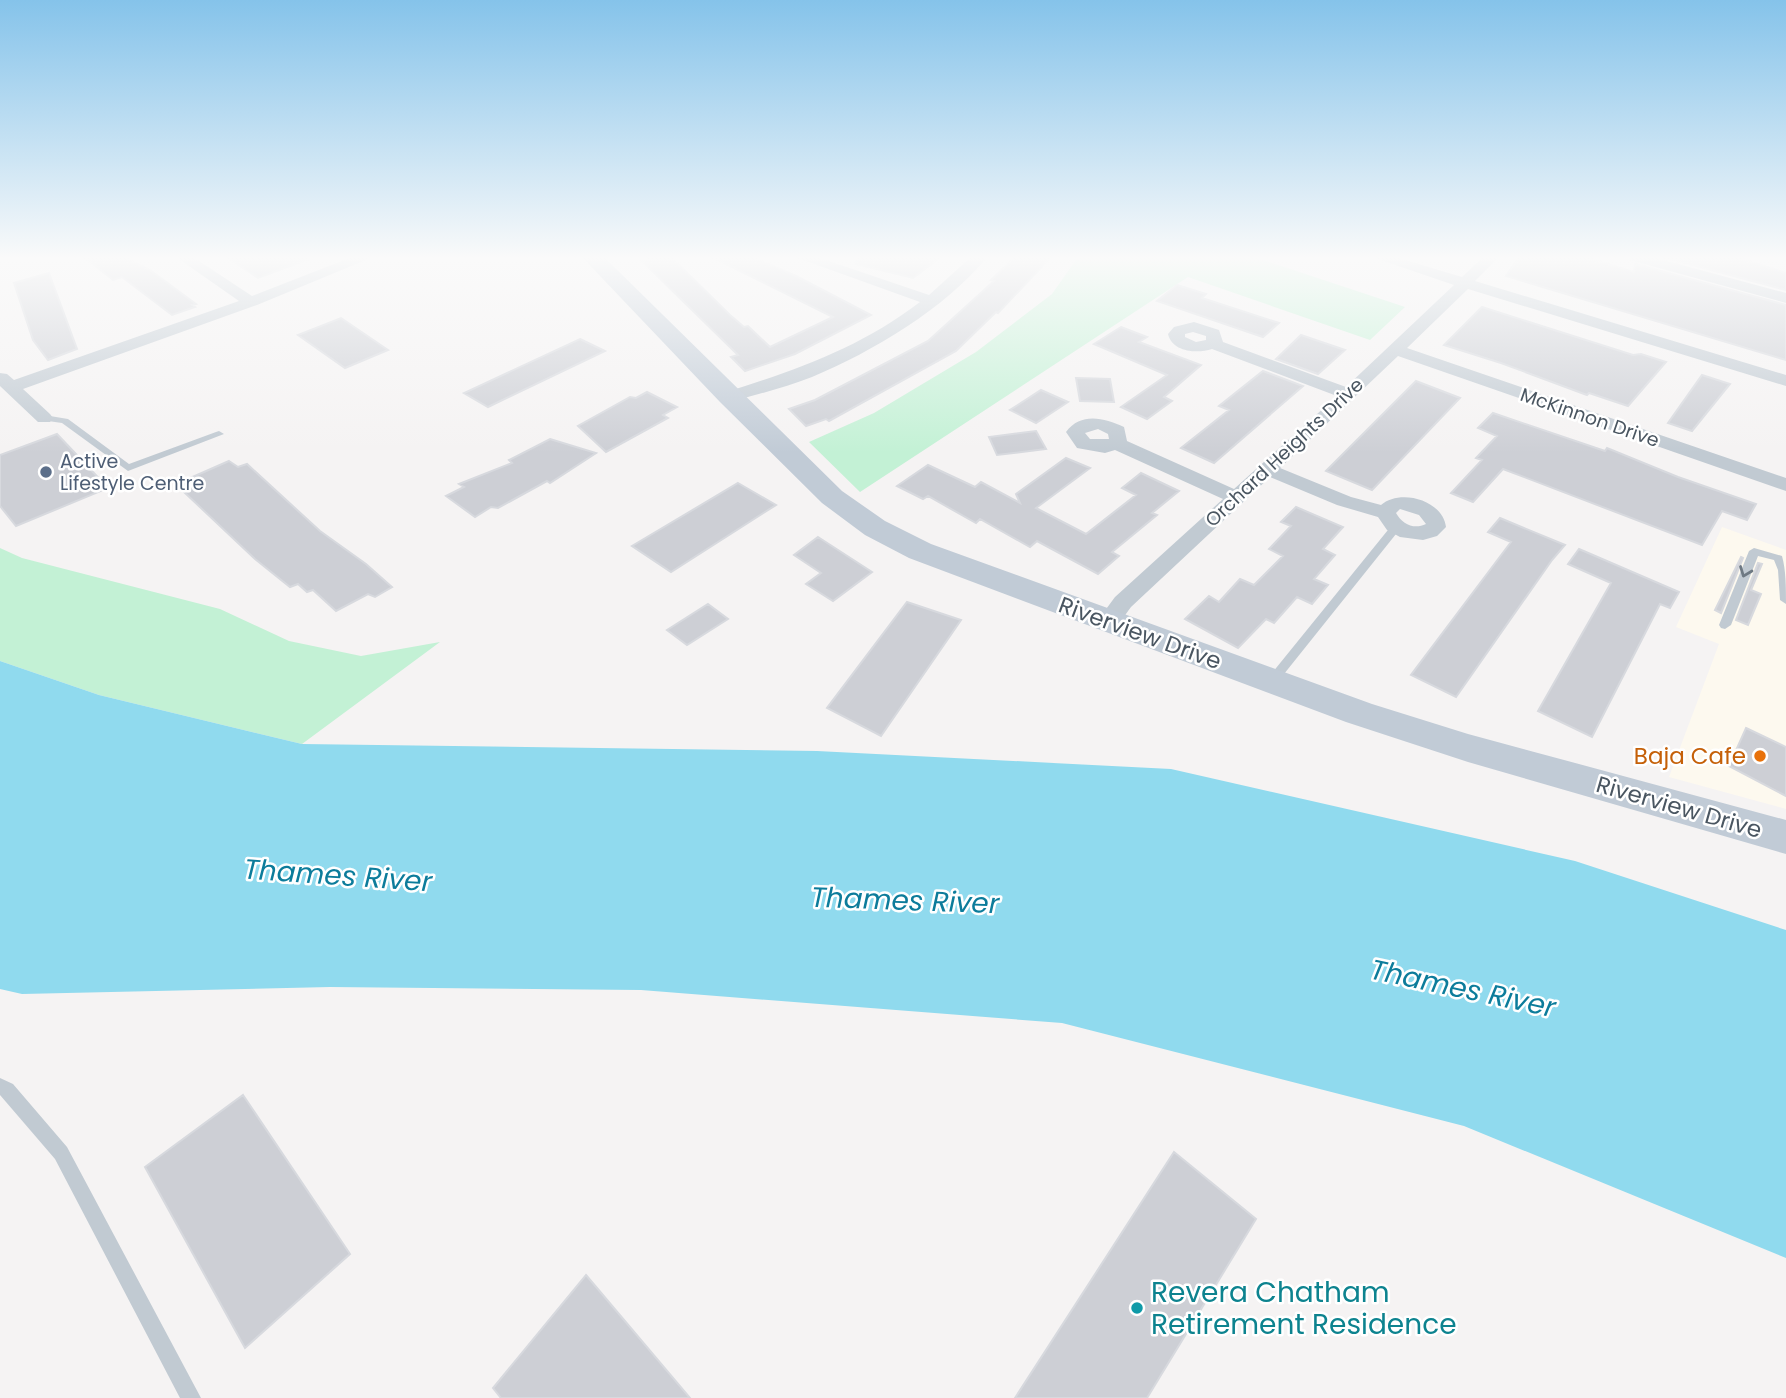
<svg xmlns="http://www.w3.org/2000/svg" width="1786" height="1398" viewBox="0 0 1786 1398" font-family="Poppins,sans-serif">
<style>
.commercial{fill:#fdf9ef}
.green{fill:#c3f1d5}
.water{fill:#90daee}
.building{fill:#cdcfd5;stroke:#d7d9de;stroke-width:2}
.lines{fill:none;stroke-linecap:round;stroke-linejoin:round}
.lane{fill:#c1cad2;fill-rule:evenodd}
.street{fill:#c1cad2;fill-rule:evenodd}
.secondary{fill:#c1cbd6;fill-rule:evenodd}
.oneway{stroke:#6e7983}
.service-dot{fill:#5c6f8a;stroke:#fff;stroke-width:2.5}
.food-dot{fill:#e8710a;stroke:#fff;stroke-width:2.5}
.culture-dot{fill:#0f9aa8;stroke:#fff;stroke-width:2.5}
.labels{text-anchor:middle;stroke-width:5;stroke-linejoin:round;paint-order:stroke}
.far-street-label{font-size:19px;fill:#4a5661;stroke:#fff}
.far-service-label{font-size:19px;fill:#4e5e75;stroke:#fff;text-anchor:start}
.street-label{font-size:23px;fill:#4a5661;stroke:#fff}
.food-label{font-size:23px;fill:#c56008;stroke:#fff;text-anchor:end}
.near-water-label{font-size:28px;font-style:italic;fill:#0c7c9b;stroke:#fff}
.near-culture-label{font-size:28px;fill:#0d838f;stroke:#fff;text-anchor:start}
</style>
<rect width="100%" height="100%" fill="#f5f3f3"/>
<path class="commercial" d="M 1722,527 L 1786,550 L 1786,809 L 1669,777 L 1719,644 L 1676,627 Z"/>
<path class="green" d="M 1078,257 L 1254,257 L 1405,307 L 1370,340 L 1188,277 L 860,492 L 809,442 L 874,413 L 976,352 L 1052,294 Z
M 0,548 L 22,558 L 220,609 L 289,641 L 361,656 L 440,642 L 302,744 L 99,695 L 0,661 Z"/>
<path class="water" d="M 0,661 L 99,695 L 302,744 L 817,751 L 1171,769 L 1575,861 L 1786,930 L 1786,1258 L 1464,1126 L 1062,1023 L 641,990 L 330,987 L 22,994 L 0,989 Z"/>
<path class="building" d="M 84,257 L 124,257 L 150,270 L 196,304 L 192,305 L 195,307 L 172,315 L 122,277 L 113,280 Z
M 227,257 L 308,257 L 309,259 L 258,278 Z
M 657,257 L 671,257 L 730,315 L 744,327 L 748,326 L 770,347 L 833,317 L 712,257 L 753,257 L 796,276 L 871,315 L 795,354 L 745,371 L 731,357 L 738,355 L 642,261 Z
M 857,257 L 941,257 L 913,278 L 856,264 Z
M 1015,257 L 1051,257 L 998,313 L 996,312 L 956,351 L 829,421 L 826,419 L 806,426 L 789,409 L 815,400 L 928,341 L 994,281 L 991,280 Z
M 1519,257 L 1585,257 L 1634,272 L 1635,264 L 1786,305 L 1786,360 L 1506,276 Z
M 1663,257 L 1736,257 L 1786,273 L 1786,290 Z
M 49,273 L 77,349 L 48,360 L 33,340 L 14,283 Z
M 1177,285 L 1206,294 L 1202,298 L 1279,323 L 1263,337 L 1157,301 Z
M 1482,307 L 1633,355 L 1641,354 L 1666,362 L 1628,406 L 1589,393 L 1587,395 L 1501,363 L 1444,345 Z
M 341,318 L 388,350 L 345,368 L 298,335 Z
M 1121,327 L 1147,337 L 1139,342 L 1201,365 L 1164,397 L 1172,401 L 1147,419 L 1121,407 L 1167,375 L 1094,344 Z
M 1301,335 L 1345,350 L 1318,374 L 1276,359 Z
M 580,339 L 605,351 L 488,407 L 464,393 Z
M 1263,371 L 1303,386 L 1214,463 L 1181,448 L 1229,410 L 1219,406 Z
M 1702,375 L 1730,384 L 1692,431 L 1668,423 Z
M 1076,378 L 1110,379 L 1114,402 L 1080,401 Z
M 1416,381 L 1460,398 L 1372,490 L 1326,471 Z
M 1041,390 L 1068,402 L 1036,423 L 1010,410 Z
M 647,392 L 677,407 L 663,415 L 668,418 L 606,452 L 578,426 L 630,397 L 636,398 Z
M 1493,413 L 1605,451 L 1607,448 L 1678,477 L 1756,504 L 1747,520 L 1722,511 L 1702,545 L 1503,469 L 1473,502 L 1451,493 L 1482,460 L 1476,458 L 1497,436 L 1478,428 Z
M 1036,431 L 1046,449 L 997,455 L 989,437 Z
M 57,434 L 108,488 L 16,526 L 0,506 L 0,455 Z
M 550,439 L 596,453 L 550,483 L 547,481 L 498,508 L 491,507 L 475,517 L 446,496 L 464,487 L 459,484 L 512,463 L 509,460 Z
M 1066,458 L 1090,468 L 1036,508 L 1086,534 L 1136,495 L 1122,488 L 1141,473 L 1179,491 L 1152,513 L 1157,515 L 1112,552 L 1119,556 L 1098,574 L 1037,541 L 1030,547 L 980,519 L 976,523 L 928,496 L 923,499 L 897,486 L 928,465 L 975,487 L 981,482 L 1020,503 L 1016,494 Z
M 229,461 L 238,467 L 247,464 L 320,531 L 366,564 L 392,587 L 375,597 L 368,594 L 336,611 L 313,590 L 307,592 L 298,584 L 290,587 L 255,559 L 184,492 L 190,489 L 181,482 Z
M 738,483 L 776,505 L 671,572 L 632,546 Z
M 1296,507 L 1343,527 L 1323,549 L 1335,555 L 1314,579 L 1328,585 L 1312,604 L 1297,597 L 1274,623 L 1266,619 L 1238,648 L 1185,619 L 1209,596 L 1219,602 L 1240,579 L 1254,585 L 1283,556 L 1269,549 L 1291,526 L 1281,522 Z
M 1500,518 L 1565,545 L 1552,560 L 1456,697 L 1411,675 L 1511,542 L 1488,532 Z
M 818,537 L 872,572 L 833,601 L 806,584 L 821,573 L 794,555 Z
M 1579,549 L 1679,592 L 1670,608 L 1660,604 L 1592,737 L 1538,711 L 1611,583 L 1568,564 Z
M 1741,557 L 1743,558 L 1721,613 L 1715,610 Z
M 1758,563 L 1762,564 L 1751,590 L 1761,594 L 1748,625 L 1736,620 Z
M 907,602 L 961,620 L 881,736 L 827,708 Z
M 708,604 L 728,619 L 687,645 L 667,630 Z
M 1746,728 L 1786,747 L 1786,796 L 1729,766 Z
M 243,1095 L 350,1254 L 245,1348 L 145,1167 Z
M 1174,1152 L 1256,1219 L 1147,1398 L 1015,1398 Z
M 586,1275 L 690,1398 L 501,1398 L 493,1388 Z"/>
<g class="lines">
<path class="lane" d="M 44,415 L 68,419 L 129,464 L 216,432 L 219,431 L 224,434 L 128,471 L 62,423 L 41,420 L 39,418 Z
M 1396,524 L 1401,527 L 1400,529 L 1276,684 L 1268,684 L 1266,681 L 1268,678 L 1392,525 Z
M 1754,548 L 1782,556 C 1786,570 1786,588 1786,604 L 1780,600 L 1778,570 L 1774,560 L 1758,556 L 1731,625 L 1725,629 L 1721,628 L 1719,625 L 1749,551 Z
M 0,1078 L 13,1084 L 67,1147 L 201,1398 L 180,1398 L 55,1159 L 0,1095 Z"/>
<path class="street" d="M 176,257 L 193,257 L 252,296 L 352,257 L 373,257 L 257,305 L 23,389 L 50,414 L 53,418 L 50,422 L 38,422 L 0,386 L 0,373 L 7,374 L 14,380 L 239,301 Z
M 795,257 L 817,257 L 929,295 L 971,257 L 987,257 C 946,308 872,352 812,377 C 787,387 761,393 735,401 L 723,401 L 720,397 L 723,393 C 794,371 860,348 920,302 Z
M 1372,257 L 1395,257 L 1462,277 L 1483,257 L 1499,257 L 1475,281 L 1786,375 L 1786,386 L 1468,289 L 1407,348 L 1786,478 L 1786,491 L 1398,356 L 1280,468 L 1351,497 L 1381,505 C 1400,488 1443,500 1446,527 L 1437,536 L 1423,540 L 1400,537 L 1387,530 L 1378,517 L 1337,505 L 1270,477 L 1131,607 C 1122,619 1117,630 1101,626 L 1098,620 L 1115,597 L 1223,499 L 1115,450 L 1105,453 L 1077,448 L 1066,432 C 1081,412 1104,418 1124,427 L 1127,441 L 1234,489 L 1337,396 L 1212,349 C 1197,354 1172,352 1168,334 L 1174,327 L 1194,322 L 1219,330 L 1223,342 L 1346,387 L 1454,285 ZM 1193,332 L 1206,336 L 1206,340 L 1196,342 L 1185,337 L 1185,334 ZM 1098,429 L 1108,434 L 1109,439 L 1090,439 L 1085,433 ZM 1400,509 L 1419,515 L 1426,524 C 1414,530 1402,524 1396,513 Z
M 1628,257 L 1652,257 L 1786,293 L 1786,303 L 1630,260 Z"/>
<path class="secondary" d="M 582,257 L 604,257 L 842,491 L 885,521 L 931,544 L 1372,704 L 1468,734 L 1786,820 L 1786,854 L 1468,762 L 1346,722 L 909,558 L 865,535 L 822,503 L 720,402 Z"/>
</g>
<defs><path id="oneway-chevron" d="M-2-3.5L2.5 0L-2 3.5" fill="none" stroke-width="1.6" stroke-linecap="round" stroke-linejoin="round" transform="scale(1.75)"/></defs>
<use class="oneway" href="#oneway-chevron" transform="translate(1745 572) rotate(111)"/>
<linearGradient id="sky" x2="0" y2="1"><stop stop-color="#85c3ea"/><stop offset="0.57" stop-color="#fafafa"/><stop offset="1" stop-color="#fafafa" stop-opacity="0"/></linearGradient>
<rect width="1786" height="453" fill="url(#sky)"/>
<circle class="service-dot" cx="46" cy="472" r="7"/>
<circle class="food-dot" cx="1760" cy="756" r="7"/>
<circle class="culture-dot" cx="1137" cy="1308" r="7"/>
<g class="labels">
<g class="far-street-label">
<text transform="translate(1590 417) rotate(19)" y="7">McKinnon Drive</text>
<text transform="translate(1284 452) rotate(-43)" y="7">Orchard Heights Drive</text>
</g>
<g class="far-service-label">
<text x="60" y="468">Active<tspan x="60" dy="22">Lifestyle Centre</tspan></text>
</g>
<g class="street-label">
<text transform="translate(1140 633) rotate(20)" y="8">Riverview Drive</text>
<text transform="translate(1679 807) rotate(16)" y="8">Riverview Drive</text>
</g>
<g class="food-label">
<text x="1746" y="764">Baja Cafe</text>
</g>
<g class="near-water-label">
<text transform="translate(338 875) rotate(4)" y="10">Thames River</text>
<text transform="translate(905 900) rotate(2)" y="10">Thames River</text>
<text transform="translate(1463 988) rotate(12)" y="10">Thames River</text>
</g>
<g class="near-culture-label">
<text x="1151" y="1302">Revera Chatham<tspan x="1151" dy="32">Retirement Residence</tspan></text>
</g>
</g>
</svg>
